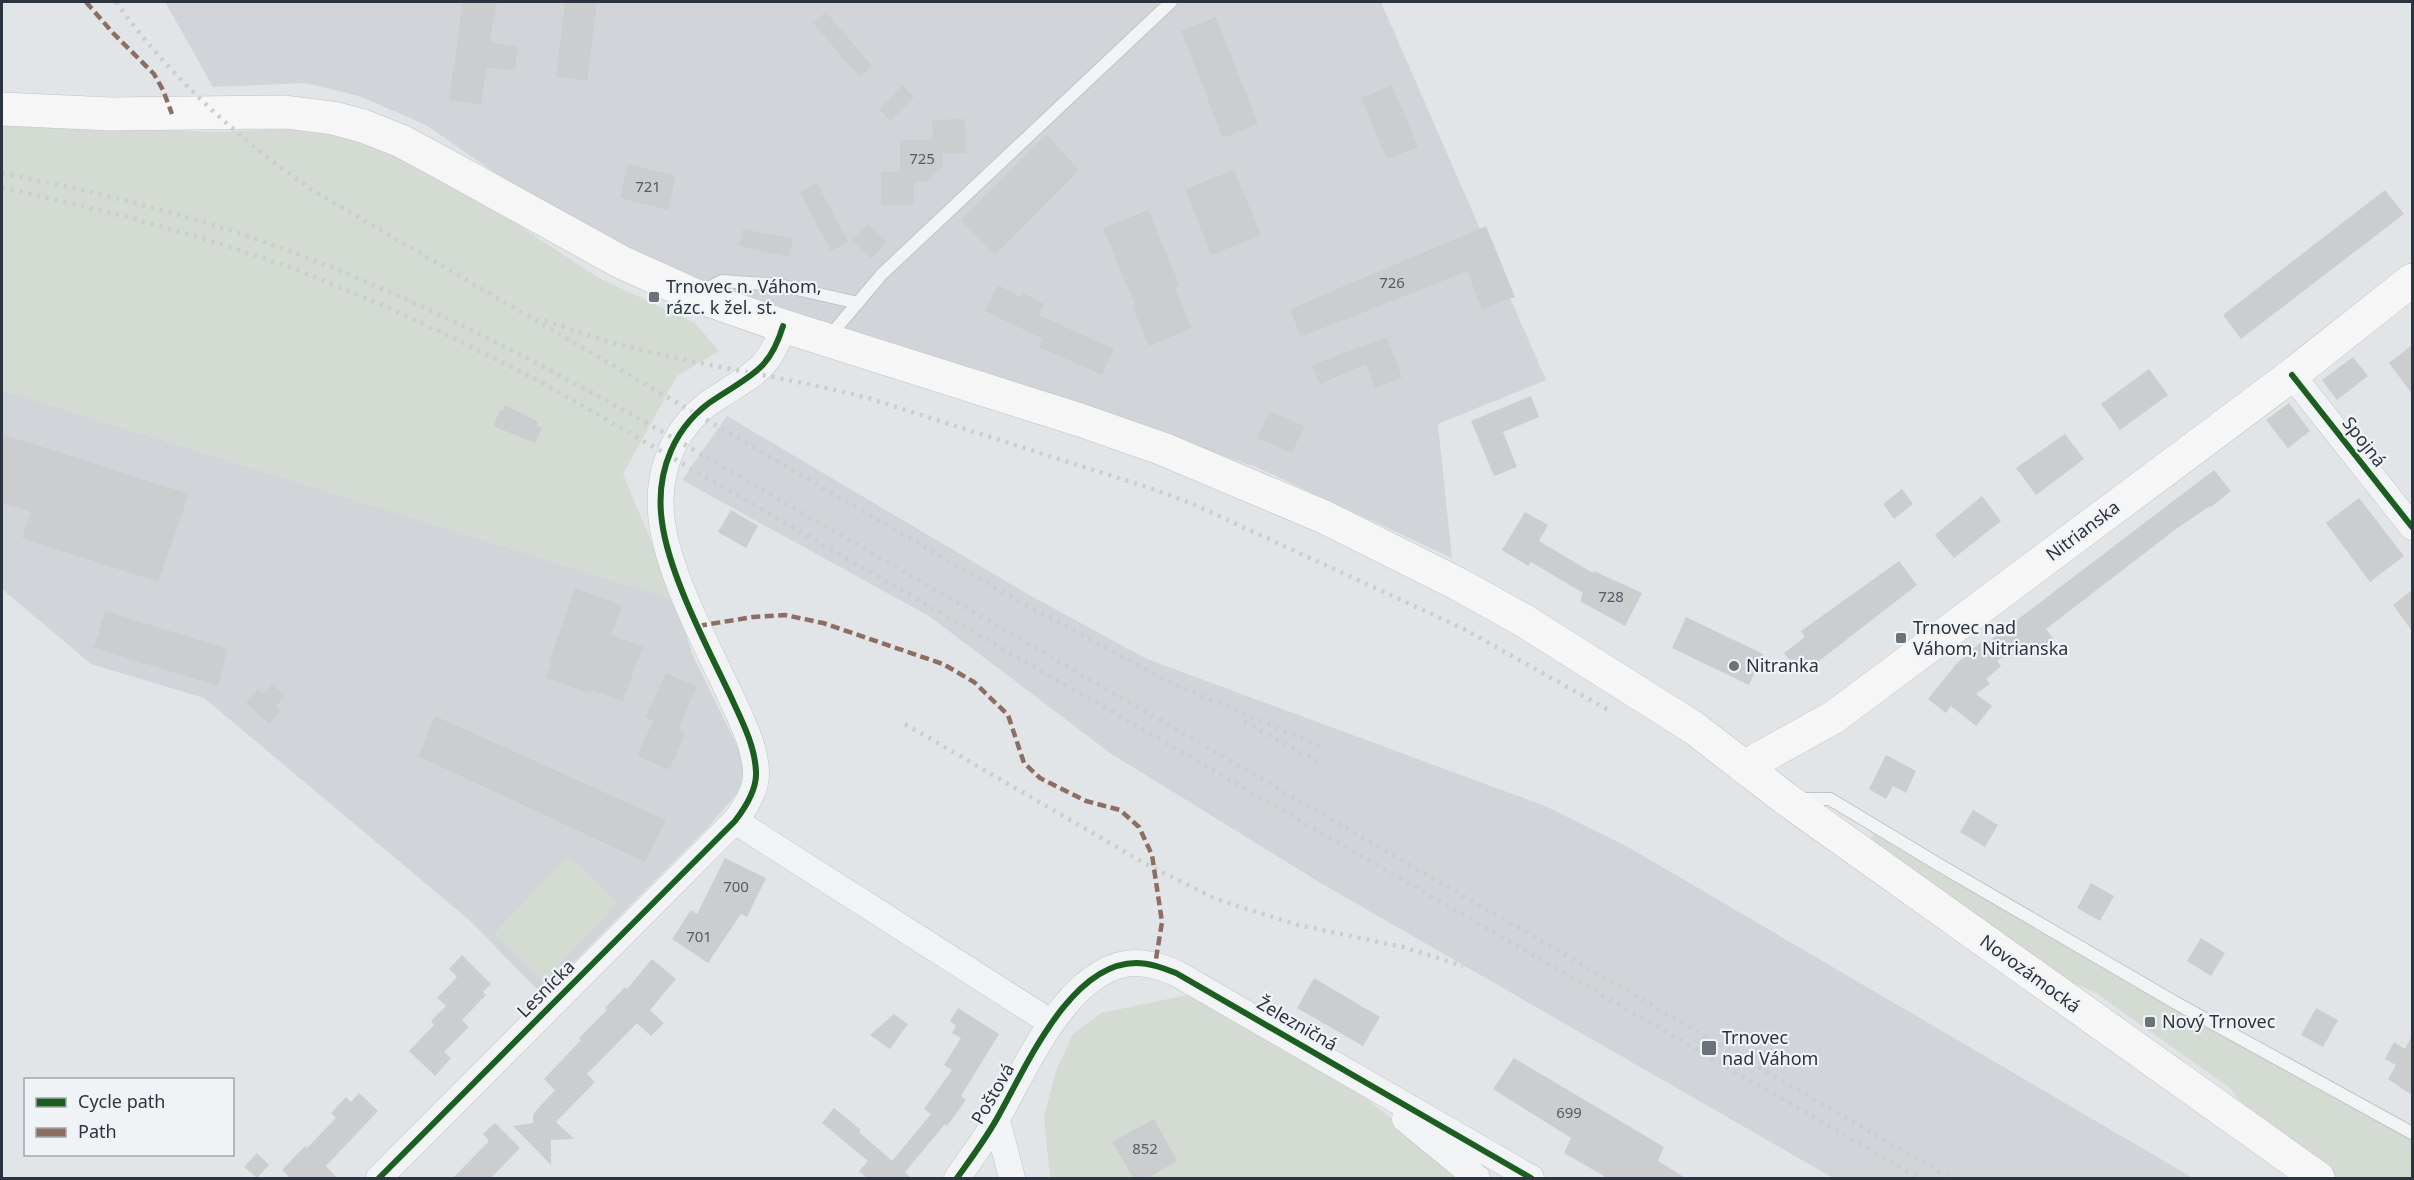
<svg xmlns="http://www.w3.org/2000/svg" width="2414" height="1180" viewBox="0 0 2414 1180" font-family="'Noto Sans',sans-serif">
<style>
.built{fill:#d1d5da}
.green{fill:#d4dbd3}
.building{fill:#cbcdcf}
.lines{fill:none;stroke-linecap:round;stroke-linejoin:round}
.service-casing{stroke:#c1c3c5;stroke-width:14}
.minor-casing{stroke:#c1c3c5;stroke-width:27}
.secondary-casing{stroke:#c1c3c5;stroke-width:34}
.primary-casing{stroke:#bfc2c4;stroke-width:34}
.service{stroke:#f1f3f4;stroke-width:12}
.minor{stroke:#f1f3f4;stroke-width:26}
.secondary{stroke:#f6f6f6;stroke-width:33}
.primary{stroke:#f6f6f6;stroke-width:33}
.rail{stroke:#cbcdce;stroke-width:4.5;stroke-dasharray:3 6;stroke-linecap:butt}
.quiet{stroke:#8d6e63;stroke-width:4.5;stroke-dasharray:9 4.5;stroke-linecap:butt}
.cycleway-casing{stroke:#f0f3f6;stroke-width:10}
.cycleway{stroke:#1b5e20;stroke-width:6}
.poi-dot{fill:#6b727a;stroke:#f0f3f6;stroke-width:2}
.labels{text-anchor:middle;stroke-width:4.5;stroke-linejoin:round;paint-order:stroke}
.number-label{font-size:15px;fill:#545b64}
.poi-label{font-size:18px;fill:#2b343f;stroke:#f0f3f6;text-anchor:start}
.street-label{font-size:18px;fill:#2b343f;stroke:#f0f3f6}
</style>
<rect width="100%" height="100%" fill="#e2e5e7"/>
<path class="built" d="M 165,2 L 1381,2 L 1546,380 L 1438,424 L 1452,558 L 1256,467 L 650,263 L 527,195 L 426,125 L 359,96 L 305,83 L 213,87 Z
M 2,390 L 676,600 L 692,654 L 752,776 L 709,826 L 542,994 L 468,919 L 204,698 L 91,664 L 2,589 Z
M 727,416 L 1031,596 L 1147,659 L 1545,806 L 1628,847 L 2193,1178 L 1833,1178 L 1324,885 L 1110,753 L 929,616 L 682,480 Z"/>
<path class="green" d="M 2,121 L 213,132 L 309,128 L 382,147 L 434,170 L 599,278 L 695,323 L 719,351 L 677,376 L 623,474 L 676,600 L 2,390 Z
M 1874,833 L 2412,1140 L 2412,1178 L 2338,1178 L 2248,1112 L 2230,1088 L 2093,991 L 2053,976 L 1869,841 Z
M 568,855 L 618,903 L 543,982 L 494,934 Z
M 1197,993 L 1357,1091 L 1465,1178 L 1050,1178 L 1044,1116 L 1056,1071 L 1073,1034 L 1101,1013 Z"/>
<path class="building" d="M 463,2 L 497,2 L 490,42 L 518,47 L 515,71 L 487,67 L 481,105 L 449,100 Z
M 565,2 L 597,2 L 587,81 L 556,77 Z
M 826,12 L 872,66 L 859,77 L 813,23 Z
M 1216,17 L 1258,124 L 1223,138 L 1181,31 Z
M 902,85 L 914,97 L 891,121 L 879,110 Z
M 1392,85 L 1418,147 L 1387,159 L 1361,98 Z
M 965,119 L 966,153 L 943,153 L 943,166 L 927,182 L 914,182 L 914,205 L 881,205 L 881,172 L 900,172 L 900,140 L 933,140 L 932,120 Z
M 1046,134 L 1079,170 L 995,255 L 961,220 Z
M 628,164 L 676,176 L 668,210 L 620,198 Z
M 1234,170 L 1261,235 L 1211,255 L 1185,189 Z
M 817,183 L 848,242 L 831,251 L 800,192 Z
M 2385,190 L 2404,214 L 2241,339 L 2223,315 Z
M 1148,210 L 1180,286 L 1175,288 L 1192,328 L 1149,346 L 1132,306 L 1135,305 L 1103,228 Z
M 868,224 L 887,242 L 871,259 L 852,240 Z
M 1486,226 L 1515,297 L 1482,309 L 1467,271 L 1301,337 L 1290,309 Z
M 743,229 L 793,239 L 789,257 L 739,246 Z
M 998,285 L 1020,297 L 1023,293 L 1044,304 L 1039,315 L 1114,349 L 1102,375 L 1039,347 L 1043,339 L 985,311 Z
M 1387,337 L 1402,378 L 1375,388 L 1366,364 L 1320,384 L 1312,365 Z
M 2412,345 L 2412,394 L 2389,363 Z
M 2353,357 L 2368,376 L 2337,400 L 2322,380 Z
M 2149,369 L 2168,395 L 2120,430 L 2101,404 Z
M 1531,396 L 1539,417 L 1503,432 L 1517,467 L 1494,476 L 1471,421 Z
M 2289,403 L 2310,431 L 2288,448 L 2266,420 Z
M 505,405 L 539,422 L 537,426 L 542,428 L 535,443 L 493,426 L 500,410 L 503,411 Z
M 1269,411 L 1304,426 L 1292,453 L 1257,438 Z
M 2,434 L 189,494 L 158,582 L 22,538 L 31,512 L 2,503 Z
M 2065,434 L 2084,459 L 2036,495 L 2016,468 Z
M 2214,470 L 2231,491 L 2211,507 L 2210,506 L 2176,529 L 2046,629 L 2055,641 L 2035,656 L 2024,642 L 1997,661 L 2001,666 L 1986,679 L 1990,684 L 1976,694 L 1992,706 L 1976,726 L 1951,706 L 1946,713 L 1928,699 L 1958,662 L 1981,642 L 1984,645 Z
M 1902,489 L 1913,504 L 1894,519 L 1883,504 Z
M 1982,496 L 2001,521 L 1954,558 L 1935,535 Z
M 2359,498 L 2404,556 L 2370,582 L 2326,523 Z
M 731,510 L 758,526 L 746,548 L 718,532 Z
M 1525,512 L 1548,525 L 1539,541 L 1593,573 L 1594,571 L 1642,593 L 1625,626 L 1580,601 L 1583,593 L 1531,562 L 1528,566 L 1502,550 Z
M 1899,561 L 1917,585 L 1801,675 L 1784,653 L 1805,637 L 1801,631 Z
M 575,588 L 622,605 L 611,635 L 643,646 L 623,701 L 592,690 L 591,694 L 546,678 L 551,663 L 549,662 Z
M 2412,590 L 2412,631 L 2393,605 Z
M 105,611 L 228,649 L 218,686 L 94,648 Z
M 1686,617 L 1763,654 L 1749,685 L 1672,648 Z
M 666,673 L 697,687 L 678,729 L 686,733 L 669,770 L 637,756 L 653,721 L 645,717 Z
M 272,684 L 285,696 L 276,706 L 280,711 L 269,724 L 246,702 L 258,689 L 264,694 Z
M 435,716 L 666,820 L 645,862 L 418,756 Z
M 1886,755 L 1916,771 L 1906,793 L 1893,786 L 1886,799 L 1869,789 Z
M 1973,810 L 1998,825 L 1985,847 L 1960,832 Z
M 725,858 L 766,878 L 747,917 L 741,914 L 708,963 L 672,939 L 691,910 L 697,914 Z
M 2091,883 L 2114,896 L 2100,921 L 2077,908 Z
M 2201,938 L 2225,953 L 2211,976 L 2187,961 Z
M 462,955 L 491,984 L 483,992 L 486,995 L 462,1020 L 469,1027 L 444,1052 L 451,1058 L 435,1076 L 409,1051 L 434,1025 L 431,1021 L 446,1006 L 437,998 L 457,977 L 449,969 Z
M 652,959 L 676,979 L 650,1010 L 664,1023 L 651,1036 L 637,1023 L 587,1074 L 595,1082 L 556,1122 L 574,1139 L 551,1140 L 551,1165 L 513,1126 L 533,1123 L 533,1114 L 555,1090 L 544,1079 L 581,1040 L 579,1038 L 607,1010 L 605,1008 L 625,987 L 627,989 Z
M 1314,978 L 1380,1017 L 1363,1046 L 1297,1008 Z
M 958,1008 L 999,1034 L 961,1096 L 966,1100 L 947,1126 L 945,1124 L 905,1172 L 912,1179 L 868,1179 L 859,1171 L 868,1161 L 822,1123 L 834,1108 L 861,1130 L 859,1132 L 892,1161 L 931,1114 L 924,1109 L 952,1070 L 944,1065 L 961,1038 L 952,1033 L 956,1026 L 950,1021 Z
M 2316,1008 L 2338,1020 L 2323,1047 L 2301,1035 Z
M 894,1014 L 908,1024 L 890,1049 L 870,1035 Z
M 2412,1035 L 2412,1095 L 2388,1079 L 2396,1065 L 2385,1059 L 2394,1042 L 2405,1049 Z
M 1514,1058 L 1664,1147 L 1658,1161 L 1687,1179 L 1609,1179 L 1564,1153 L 1571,1138 L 1493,1089 Z
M 359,1093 L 378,1111 L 326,1166 L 338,1179 L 291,1179 L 282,1170 L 305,1146 L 307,1148 L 336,1118 L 331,1113 L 346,1097 L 351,1102 Z
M 1154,1119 L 1177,1161 L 1146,1179 L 1134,1179 L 1112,1142 Z
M 495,1123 L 520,1148 L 490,1179 L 452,1179 L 489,1141 L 483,1134 Z
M 257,1153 L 269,1165 L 257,1178 L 244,1167 Z"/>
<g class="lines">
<defs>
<path id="service" d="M 702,291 L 722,281 L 779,285 L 858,303
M 828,338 L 882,274 L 1171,2
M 1800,799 L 1830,799 L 1936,863 L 2176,1003 L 2412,1133"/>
<path id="minor" d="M 2292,375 L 2412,527
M 735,821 L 1050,1022
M 1405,1119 L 1477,1178
M 997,1120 L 1012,1178
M 379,1178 L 735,821 C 745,808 757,790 756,772 C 755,745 741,719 730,695 C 707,646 669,575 662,522 C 655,472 674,424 718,397 C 753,374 770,369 783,326
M 957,1178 C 972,1157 988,1136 1000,1113 C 1027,1065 1071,963 1136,963 C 1150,963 1163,968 1176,973 L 1531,1178"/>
<path id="secondary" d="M 1744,767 L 1834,717 L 2292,375 L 2412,280"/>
<path id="primary" d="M 2,109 L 111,114 L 285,112 L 333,118 L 363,126 L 401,141 L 442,163 L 621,262 L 694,295 L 783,326 L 1080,420 L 1163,449 L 1324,517 L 1458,584 L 1523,620 L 1694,728 L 1786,799 L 2318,1178"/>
</defs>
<use href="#service" class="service-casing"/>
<use href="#minor" class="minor-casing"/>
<use href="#secondary" class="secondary-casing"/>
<use href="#primary" class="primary-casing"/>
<use href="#service" class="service"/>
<use href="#minor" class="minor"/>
<use href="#secondary" class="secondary"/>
<use href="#primary" class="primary"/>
<path class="rail" d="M 116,2 C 171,78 235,136 312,190 L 995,588 L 1170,682 L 1326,749
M 2,173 C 101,193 200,217 295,253 C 439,308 573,380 706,457 L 1950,1178
M 2,188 C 98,208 194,233 286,266 C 375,299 460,340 543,383 L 1919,1178
M 545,320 C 649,361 760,370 868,398 L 1156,490 L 1195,505 L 1464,629 L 1612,712
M 1244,722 L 1319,762
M 905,724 L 1146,864 L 1216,899 L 1298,925 L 1403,947 L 1463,966"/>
<path class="quiet" d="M 86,2 L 113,33 L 154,74 L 163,90 L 172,114
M 698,626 L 753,617 L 785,615 L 823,623 L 943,664 L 974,682 L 1008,715 L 1024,763 L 1040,778 L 1086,801 L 1120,810 L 1139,827 L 1152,855 L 1162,922 L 1155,965"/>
<defs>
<path id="cycleway" d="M 2292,375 L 2412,527
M 379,1178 L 735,821 C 745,808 757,790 756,772 C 755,745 741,719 730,695 C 707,646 669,575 662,522 C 655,472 674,424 718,397 C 753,374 770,369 783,326
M 957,1178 C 972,1157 988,1136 1000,1113 C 1027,1065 1071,963 1136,963 C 1150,963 1163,968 1176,973 L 1531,1178"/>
</defs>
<use href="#cycleway" class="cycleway-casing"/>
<use href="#cycleway" class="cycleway"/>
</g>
<g class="poi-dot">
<rect x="648" y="291" width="12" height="12" rx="3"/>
<rect x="1895" y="632" width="12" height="12" rx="3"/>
<circle cx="1734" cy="666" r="6"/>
<rect x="2144" y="1016" width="12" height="12" rx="3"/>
<rect x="1701" y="1040" width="16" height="16" rx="3"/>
</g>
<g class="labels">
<g class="number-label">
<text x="922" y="164">725</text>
<text x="648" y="192">721</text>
<text x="1392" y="288">726</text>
<text x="1611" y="602">728</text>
<text x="736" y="892">700</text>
<text x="699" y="942">701</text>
<text x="1569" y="1118">699</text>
<text x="1145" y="1154">852</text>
</g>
<g class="poi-label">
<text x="666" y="293">Trnovec n. Váhom,<tspan x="666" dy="21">rázc. k žel. st.</tspan></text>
<text x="1913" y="634">Trnovec nad<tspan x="1913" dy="21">Váhom, Nitrianska</tspan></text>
<text x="1746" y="672">Nitranka</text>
<text x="2162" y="1028">Nový Trnovec</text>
<text x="1722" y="1044">Trnovec<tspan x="1722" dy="21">nad Váhom</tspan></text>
</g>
<g class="street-label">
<text transform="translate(2364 442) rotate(52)" y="6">Spojná</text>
<text transform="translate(2083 531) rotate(-37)" y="6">Nitrianska</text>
<text transform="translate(2030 974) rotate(36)" y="6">Novozámocká</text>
<text transform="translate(546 989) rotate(-45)" y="6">Lesnícka</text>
<text transform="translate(1297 1024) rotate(30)" y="6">Železničná</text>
<text transform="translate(993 1094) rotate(-60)" y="6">Poštová</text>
</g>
</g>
<rect width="2414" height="1180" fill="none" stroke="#2b343f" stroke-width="6"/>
<rect x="24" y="1078" width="210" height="78" fill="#f0f3f6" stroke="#a1a7ad" stroke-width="1.5"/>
<rect x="36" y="1098" width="30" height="9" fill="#1b5e20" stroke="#a1a7ad" stroke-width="1.5"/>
<text x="78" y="1108" font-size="18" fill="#2b343f">Cycle path</text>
<rect x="36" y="1128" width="30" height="9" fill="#8d6e63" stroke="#a1a7ad" stroke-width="1.5"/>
<text x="78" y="1138" font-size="18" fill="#2b343f">Path</text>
</svg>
